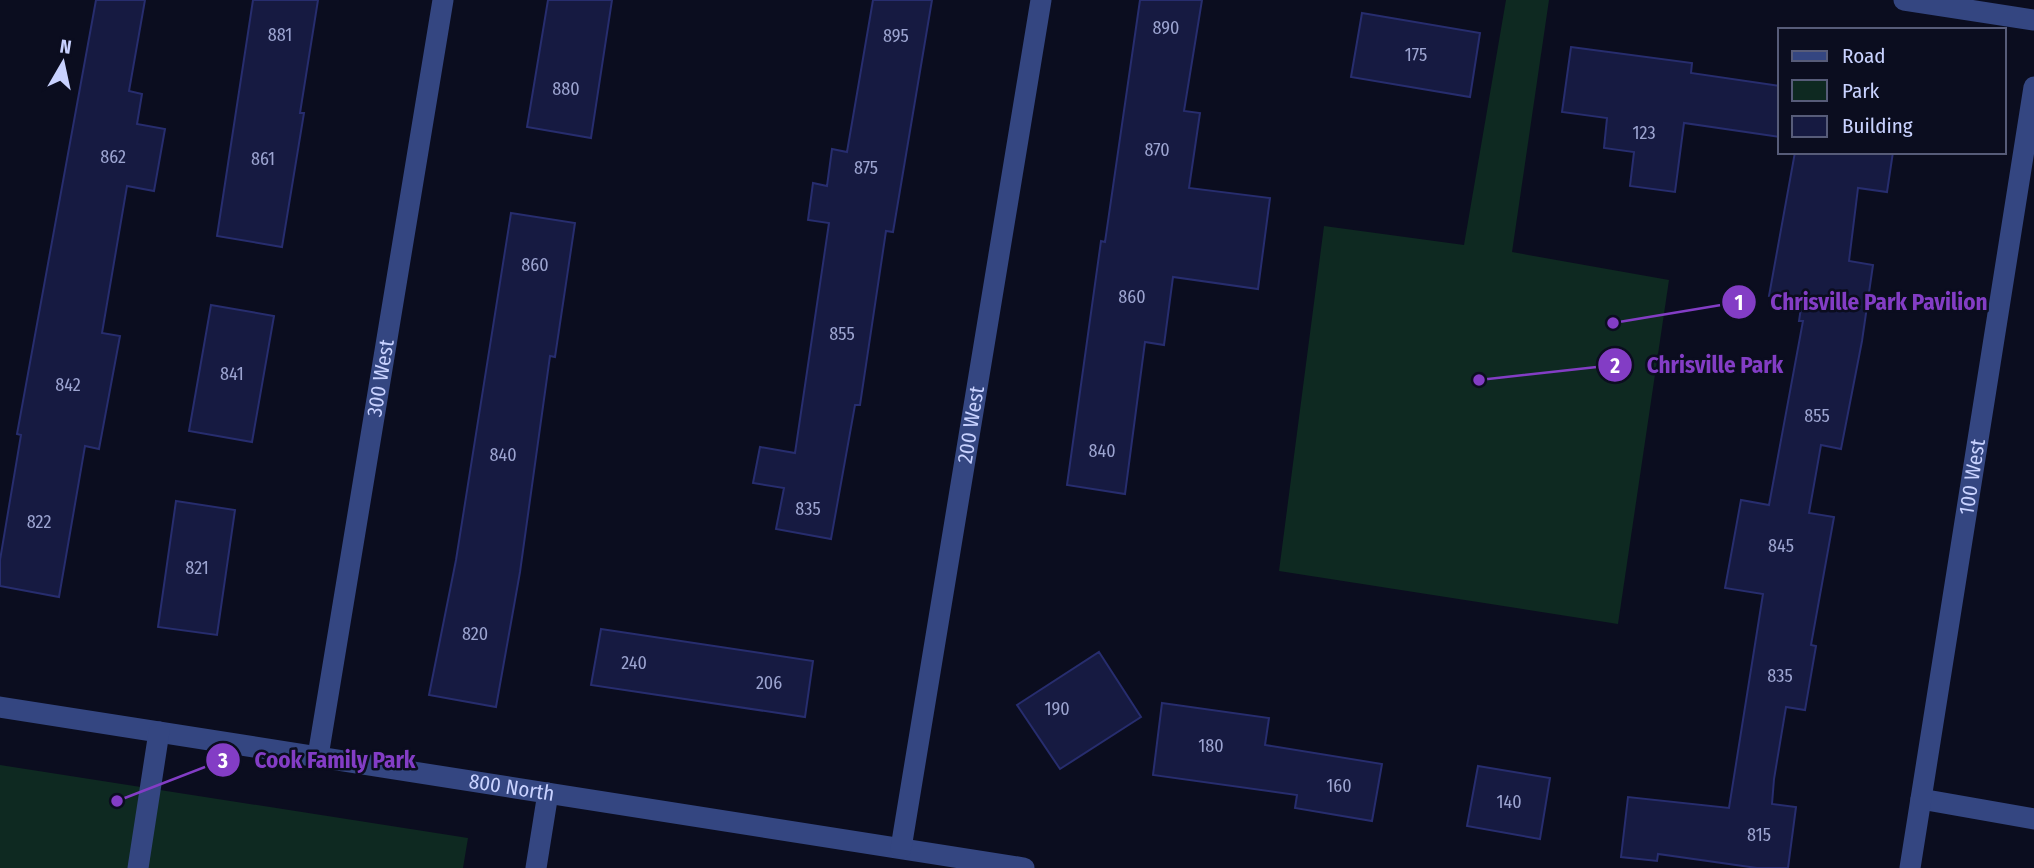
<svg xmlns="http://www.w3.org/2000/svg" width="2034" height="868" viewBox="0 0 2034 868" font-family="'Fira Sans Condensed',sans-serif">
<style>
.green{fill:#0e2921}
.building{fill:#161a41;stroke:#272d6e;stroke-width:2}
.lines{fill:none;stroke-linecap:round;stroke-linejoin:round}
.minor{stroke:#344681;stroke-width:21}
.labels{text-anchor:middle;stroke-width:5;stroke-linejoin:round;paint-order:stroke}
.number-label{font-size:18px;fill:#9ca4d0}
.street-label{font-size:21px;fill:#c9d2ff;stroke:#0b0d1f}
.leader{fill:none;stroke:#833dc5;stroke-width:2.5}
.callout-dot{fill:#833dc5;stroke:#0b0d1f;stroke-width:2.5}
.mark-label{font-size:21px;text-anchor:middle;font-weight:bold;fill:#fff}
.callout-label{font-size:23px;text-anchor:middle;font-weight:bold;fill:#833dc5;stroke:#0b0d1f;stroke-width:5;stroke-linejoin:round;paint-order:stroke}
</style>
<rect width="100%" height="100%" fill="#0b0d1f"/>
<path class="green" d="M 1506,0 L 1549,0 L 1512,252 L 1669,280 L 1618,624 L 1279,571 L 1324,226 L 1464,245 Z
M 0,765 L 468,838 L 463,868 L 0,868 Z"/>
<path class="building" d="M 96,0 L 145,0 L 129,91 L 142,94 L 137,124 L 165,129 L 154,191 L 127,186 L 102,333 L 120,336 L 99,449 L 85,446 L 59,597 L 0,586 L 0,560 L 21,435 L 17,434 Z
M 253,0 L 318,0 L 300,113 L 304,113 L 282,247 L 217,236 Z
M 548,0 L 612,0 L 591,138 L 527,127 Z
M 873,0 L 932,0 L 893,232 L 886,231 L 860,405 L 855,405 L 831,539 L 776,529 L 784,488 L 753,483 L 760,447 L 795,453 L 829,223 L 808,220 L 813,183 L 827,186 L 832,149 L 847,152 Z
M 1140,0 L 1202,0 L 1184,111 L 1200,113 L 1189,188 L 1270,198 L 1258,289 L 1173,277 L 1164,345 L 1145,342 L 1125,494 L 1067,485 L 1101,241 L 1105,242 Z
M 1362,13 L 1480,33 L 1470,97 L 1351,77 Z
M 1571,47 L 1692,63 L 1691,73 L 1780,86 L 1780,137 L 1684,123 L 1675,192 L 1630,186 L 1634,152 L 1604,148 L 1607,118 L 1562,112 Z
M 1795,152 L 1893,152 L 1887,192 L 1858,188 L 1849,261 L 1873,265 L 1862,341 L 1841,449 L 1821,445 L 1809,513 L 1834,517 L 1811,645 L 1816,646 L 1805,710 L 1786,707 L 1774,779 L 1772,804 L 1796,807 L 1788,868 L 1757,868 L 1658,854 L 1657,861 L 1621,857 L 1628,797 L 1729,808 L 1763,594 L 1725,588 L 1741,500 L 1769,505 L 1803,321 L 1799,321 L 1802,301 L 1769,296 Z
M 511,213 L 575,223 L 555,357 L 550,356 L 520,572 L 496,707 L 429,695 L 456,560 Z
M 211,305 L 274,316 L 252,442 L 189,431 Z
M 176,501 L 235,510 L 217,635 L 158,627 Z
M 601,629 L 813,661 L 805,717 L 591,685 Z
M 1099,652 L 1141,717 L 1060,769 L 1017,705 Z
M 1162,703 L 1269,718 L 1265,745 L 1382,764 L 1372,821 L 1295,808 L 1297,795 L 1153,775 Z
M 1478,766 L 1550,778 L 1540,839 L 1467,826 Z"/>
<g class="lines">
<g class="minor">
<path d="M 1904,0 L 2034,20"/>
<path id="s1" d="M 0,707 L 1024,868"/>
<path id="s2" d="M 318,756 L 443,0"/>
<path d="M 1921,799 L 2034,819"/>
<path id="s3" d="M 901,848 L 1041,0"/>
<path d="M 138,868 L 159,732"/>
<path d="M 536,868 L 548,793"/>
<path id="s4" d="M 1910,868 L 2034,87"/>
</g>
</g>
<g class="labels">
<g class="number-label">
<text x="1166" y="34">890</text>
<text x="280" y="41">881</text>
<text x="896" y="42">895</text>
<text x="1416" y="61">175</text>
<text x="566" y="95">880</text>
<text x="1644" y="139">123</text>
<text x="1157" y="156">870</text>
<text x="113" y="163">862</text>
<text x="263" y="165">861</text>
<text x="866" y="174">875</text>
<text x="535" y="271">860</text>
<text x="1132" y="303">860</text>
<text x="842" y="340">855</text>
<text x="232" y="380">841</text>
<text x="68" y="391">842</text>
<text x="1817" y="422">855</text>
<text x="1102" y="457">840</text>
<text x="503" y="461">840</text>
<text x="808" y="515">835</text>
<text x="39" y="528">822</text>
<text x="1781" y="552">845</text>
<text x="197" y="574">821</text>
<text x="475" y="640">820</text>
<text x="634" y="669">240</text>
<text x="1780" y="682">835</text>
<text x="769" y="689">206</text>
<text x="1057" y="715">190</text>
<text x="1211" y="752">180</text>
<text x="1339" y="792">160</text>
<text x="1509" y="808">140</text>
<text x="1759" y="841">815</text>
</g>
<g class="street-label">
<text dy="7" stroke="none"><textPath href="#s2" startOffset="383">300 West</textPath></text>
<text dy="7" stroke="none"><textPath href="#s3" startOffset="429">200 West</textPath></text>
<text dy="7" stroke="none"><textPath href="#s4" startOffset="396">100 West</textPath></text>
<text dy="7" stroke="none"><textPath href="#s1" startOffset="518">800 North</textPath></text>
</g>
</g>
<path class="leader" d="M1613 323L1739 302M1479 380L1615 365M117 801L223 760"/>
<g class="callout-dot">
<circle cx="1613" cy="323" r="7"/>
<circle cx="1479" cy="380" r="7"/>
<circle cx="117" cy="801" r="7"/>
<circle cx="1739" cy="302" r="18"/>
<circle cx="1615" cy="365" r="18"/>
<circle cx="223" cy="760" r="18"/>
</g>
<g class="mark-label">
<text x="1739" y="310">1</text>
<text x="1615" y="373">2</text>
<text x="223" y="768">3</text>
</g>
<g class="callout-label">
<text x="1879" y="310">Chrisville Park Pavilion</text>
<text x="1715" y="373">Chrisville Park</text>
<text x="335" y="768">Cook Family Park</text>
</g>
<rect x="1778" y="28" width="228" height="126" fill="#0b0d1f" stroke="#575c79" stroke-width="2"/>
<rect x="1792" y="51" width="35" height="10" fill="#344681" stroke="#575c79" stroke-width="2"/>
<text x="1842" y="63" font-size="21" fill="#c9d2ff">Road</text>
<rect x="1792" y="80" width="35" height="21" fill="#0e2921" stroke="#575c79" stroke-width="2"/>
<text x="1842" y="98" font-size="21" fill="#c9d2ff">Park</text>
<rect x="1792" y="116" width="35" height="21" fill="#161a41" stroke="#575c79" stroke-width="2"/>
<text x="1842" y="133" font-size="21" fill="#c9d2ff">Building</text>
<g transform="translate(63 63) rotate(9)" stroke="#0b0d1f" stroke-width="5" paint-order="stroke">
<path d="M0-5L12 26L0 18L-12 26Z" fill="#c9d2ff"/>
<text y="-10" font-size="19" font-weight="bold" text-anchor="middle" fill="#c9d2ff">N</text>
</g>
</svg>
